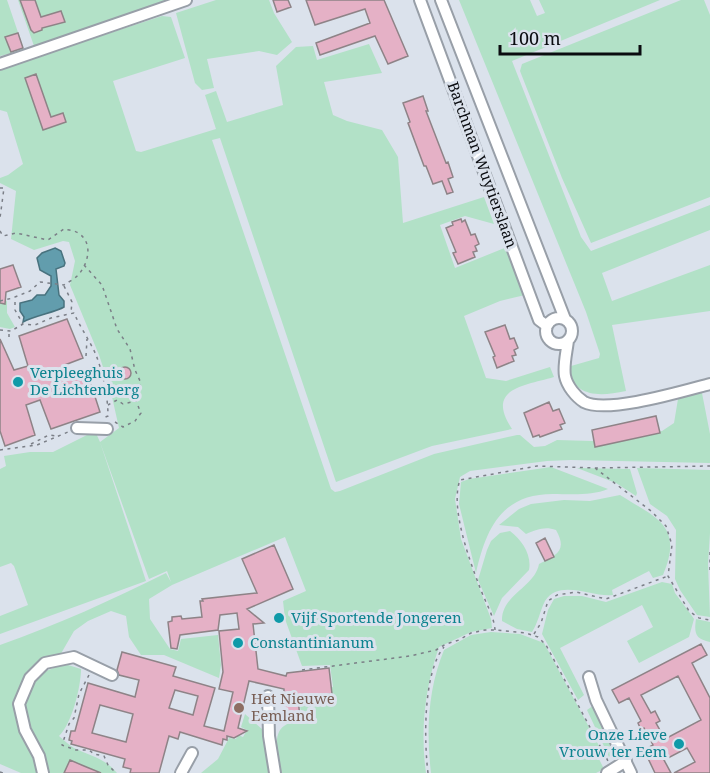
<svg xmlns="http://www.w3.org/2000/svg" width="710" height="773" viewBox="0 0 710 773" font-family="'Noto Serif',serif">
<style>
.green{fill:#b2e1c7}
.water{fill:#629dad;stroke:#48727e;stroke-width:1.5}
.building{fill:#e5b1c6;stroke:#8e8387;stroke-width:1.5;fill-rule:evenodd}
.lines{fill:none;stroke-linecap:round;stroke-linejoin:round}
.minor-casing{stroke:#989fa8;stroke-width:14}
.path{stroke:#7b7f87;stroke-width:1.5;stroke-dasharray:3 4.5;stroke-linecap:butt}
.minor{stroke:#fff;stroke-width:10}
.culture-dot{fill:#0f9aa8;stroke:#dbe2ec;stroke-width:2}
.education-dot{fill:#8d6e63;stroke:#dbe2ec;stroke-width:2}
.labels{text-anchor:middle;stroke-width:6;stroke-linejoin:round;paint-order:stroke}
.street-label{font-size:15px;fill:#0a0c10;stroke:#dbe2ec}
.culture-label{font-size:15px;fill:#0d838f;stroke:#dbe2ec;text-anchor:start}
.education-label{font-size:15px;fill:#785e54;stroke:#dbe2ec;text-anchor:start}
</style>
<rect width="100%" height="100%" fill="#dbe2ec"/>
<path class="green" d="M 0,0 L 7,0 L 24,50 L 0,56 Z
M 18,0 L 165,0 L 166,4 L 34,46 Z
M 216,0 L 269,0 L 274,13 L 292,42 L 277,55 L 259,51 L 207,59 L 214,88 L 202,90 L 195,83 L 176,13 Z
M 459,0 L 530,0 L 537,16 L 545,13 L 539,0 L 660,0 L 512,61 L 581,237 L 591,251 L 710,205 L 710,230 L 602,273 L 612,301 L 710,265 L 710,311 L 612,325 L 626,391 C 597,397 577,397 564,368 L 599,358 L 600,354 L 586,312 Z
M 681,0 L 704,0 L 710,15 L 710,197 L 591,243 L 562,178 L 520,71 L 522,64 Z
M 162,16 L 171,17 L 185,58 L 113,81 L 136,151 L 141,152 L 216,129 L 205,95 L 216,91 L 227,122 L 283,105 L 276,66 L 296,47 L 313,46 L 317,60 L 369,44 L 382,73 L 324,82 L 333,115 L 347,121 L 382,130 L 398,157 L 403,223 L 484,197 L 494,224 L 465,216 L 440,225 L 455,268 L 507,247 L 525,295 L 500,301 L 464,316 L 486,378 L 506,381 L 550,367 L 554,377 C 524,386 485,388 512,429 L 432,446 L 336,482 L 220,138 L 212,140 L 331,489 L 335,492 L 340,491 L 434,454 L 517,435 L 520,435 L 534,447 L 545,446 L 557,440 L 592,441 L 662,431 L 674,423 L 679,393 L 701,388 L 710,434 L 710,463 L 571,460 L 547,461 L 470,471 L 460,477 L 455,499 L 461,539 L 491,619 L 492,628 L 471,632 L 439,647 C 425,687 420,731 426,773 L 280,773 C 279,760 271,735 284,726 C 289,722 296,721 302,719 L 298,693 L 333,687 L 330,665 L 302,666 L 285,619 L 283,601 L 306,591 L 285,537 L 172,585 L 149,599 L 150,619 L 170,649 L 178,651 L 181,639 L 218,635 L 221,665 L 219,678 L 164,655 L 141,655 L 129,637 L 126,616 L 111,611 L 88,621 L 74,631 L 59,657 L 18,694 L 39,773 L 21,773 L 0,764 L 0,645 C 57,625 112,600 166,573 L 171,582 L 167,571 L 149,579 L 100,442 L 146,581 L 0,634 L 0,616 L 28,605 L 14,566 L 11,563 L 0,567 L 0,469 L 6,466 L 4,456 L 30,452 L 53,452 L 95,431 L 100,442 L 119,428 L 110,388 L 99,355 L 70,285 L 75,261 L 69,242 L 63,241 L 34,250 L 11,239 L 16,191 L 0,183 L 0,178 L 8,175 L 23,164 L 7,112 L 0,110 L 0,69 Z
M 7,301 L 7,313 L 15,327 L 10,329 L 0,327 L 0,303 Z
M 551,467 L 608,489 C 592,496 570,494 553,494 C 501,494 486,529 476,573 L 459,504 L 461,482 L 469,479 Z
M 577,468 L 630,469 L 637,493 L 636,496 L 616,483 Z
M 637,468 L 710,470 L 710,533 L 708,564 L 710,617 L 697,615 L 680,590 L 675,579 L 676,530 L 667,516 L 650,504 Z
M 620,495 C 656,518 684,525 663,575 L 653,578 L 649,571 L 612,590 L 613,595 C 593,598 560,578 545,601 C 540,611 538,623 532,632 L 517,629 L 502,621 C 501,595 535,587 539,564 C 556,555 568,551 556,530 C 544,526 537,530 526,534 L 518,527 L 499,525 L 519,509 L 531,504 L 564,500 L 590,501 Z
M 510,531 C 522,540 532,555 529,570 L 502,598 L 494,616 L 478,580 L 487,550 L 491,541 L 500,533 Z
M 662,582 L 672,584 L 675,593 L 692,616 L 694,619 L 689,637 L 639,663 L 627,641 L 653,627 L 642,605 L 560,648 L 584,695 L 578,700 L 542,634 L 548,610 L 554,599 L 564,596 L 582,596 L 606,602 Z
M 696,619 L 710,622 L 710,642 C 695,639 694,633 696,619 Z
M 491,632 L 520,634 L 544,643 L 605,757 L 598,757 L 604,769 L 596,773 L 431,773 C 426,731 428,689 444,650 L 471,635 Z
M 68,665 L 81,669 C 81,686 72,724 59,736 C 64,740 69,745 74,748 C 90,756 105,758 117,773 L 48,773 C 40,757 22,725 23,708 C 25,682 44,667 68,665 Z
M 594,705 L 616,749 L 609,757 L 587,710 Z
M 245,714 L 263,730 L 270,773 L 201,773 L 218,759 L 229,738 L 236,739 L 238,735 L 243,737 L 247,730 L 241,727 Z"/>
<path class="water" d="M 55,248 L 61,251 L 65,263 L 64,266 L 56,269 L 59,295 L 64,301 L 64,307 C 56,312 34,316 23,322 L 24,317 L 20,311 L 20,303 L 32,300 L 37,295 L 45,295 L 51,286 L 51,276 L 40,270 L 37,258 L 42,253 Z"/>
<path class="building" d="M 20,0 L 35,0 L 41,17 L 61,11 L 65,22 L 42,28 L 42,30 L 34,33 L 31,30 Z
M 273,0 L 288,0 L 291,7 L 277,12 Z
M 306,0 L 384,0 L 408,56 L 388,64 L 375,36 L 320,55 L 316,43 L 370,23 L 365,9 L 315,25 Z
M 18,33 L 23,48 L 11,52 L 5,37 Z
M 36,74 L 51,117 L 63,113 L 66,122 L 43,130 L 25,78 Z
M 423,96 L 428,111 L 426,111 L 446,163 L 448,162 L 453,177 L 448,179 L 453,192 L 447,194 L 442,181 L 433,184 L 426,166 L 424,166 L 408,123 L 410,122 L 403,103 Z
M 461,219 L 462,222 L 465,220 L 471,235 L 475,234 L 479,244 L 475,246 L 477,251 L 473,252 L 475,257 L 458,264 L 453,253 L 456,252 L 446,228 L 453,225 L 452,222 Z
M 13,265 L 21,287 L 6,292 L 5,304 L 0,303 L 0,269 Z
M 67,319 L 83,358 L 62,366 L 67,379 L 87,372 L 100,412 L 51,429 L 40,400 L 26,405 L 35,435 L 5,446 L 0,431 L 0,339 L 14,370 L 28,366 L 19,336 Z
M 505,325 L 510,339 L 514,338 L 518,348 L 514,350 L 516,355 L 512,356 L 514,361 L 497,368 L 493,357 L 495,356 L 485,332 Z
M119 373a6 6 0 1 1 12 0a6 6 0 1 1-12 0Z
M 549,402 L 553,411 L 559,409 L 565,423 L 560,425 L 562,429 L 540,437 L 539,435 L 533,437 L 524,413 Z
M 656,416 L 660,433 L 595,447 L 592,430 Z
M 545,538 L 554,557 L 545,561 L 536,543 Z
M 274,545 L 293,589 L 247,609 L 264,623 L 253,624 L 258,669 L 286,676 L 287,673 L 329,668 L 332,694 L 298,697 L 300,719 L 284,720 L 284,689 L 249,681 L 238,728 L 247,731 L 234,738 L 227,736 L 227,740 L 223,739 L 222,745 L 180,732 L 178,739 L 169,736 L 159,773 L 130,773 L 131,769 L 123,767 L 125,759 L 71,744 L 72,741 L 69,740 L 71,731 L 75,731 L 88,683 L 135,697 L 139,680 L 119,675 L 117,670 L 122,652 L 176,667 L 173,676 L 215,688 L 204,726 L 224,731 L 233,692 L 219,689 L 223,672 L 219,631 L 239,629 L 237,613 L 220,615 L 218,630 L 180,635 L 177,649 L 171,648 L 168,622 L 172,621 L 172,617 L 181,616 L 182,619 L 202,617 L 200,601 L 203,601 L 202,599 L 257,593 L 242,559 ZM 175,690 L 198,696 L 193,715 L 169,708 ZM 100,705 L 133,714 L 126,742 L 92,733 Z
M 701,644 L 707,655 L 692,663 L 710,698 L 710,773 L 674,773 L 695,762 L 687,748 L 664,760 L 671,773 L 655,773 L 644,750 L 653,745 L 644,728 L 641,730 L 638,723 L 641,721 L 629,698 L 619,703 L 612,690 ZM 678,676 L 701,720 L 665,739 L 656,723 L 660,721 L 655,711 L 651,713 L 641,695 Z
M 70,760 L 84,766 L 101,773 L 64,773 Z"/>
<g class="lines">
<defs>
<path id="minor" d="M 420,0 L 539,320 L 547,326
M 441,0 L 565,319
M 0,64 L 186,0
M546 331a13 13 0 1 1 26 0a13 13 0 1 1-26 0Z
M 568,340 C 567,351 563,365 565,376 C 567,386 576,397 584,402 C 607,414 683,391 710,384
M 77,428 L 107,429
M 589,677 L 596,700 L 631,773
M 268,696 L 269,736 L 275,773
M 43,773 L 39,756 L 25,730 L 19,704 L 30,678 L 45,663 L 74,657 L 112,675
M 181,773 L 192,753
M 607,773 L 626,761"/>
</defs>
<use href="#minor" class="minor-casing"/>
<path class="path" d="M 0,188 L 4,188 L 0,218
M 0,231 L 3,236 L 16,233 L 48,240 L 64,229 C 68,230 74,230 78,233 C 93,242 89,262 79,274 C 75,279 68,282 64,285 L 40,282 L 30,291 L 15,297 L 15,310 L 23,324
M 84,265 L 102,285 L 117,329 L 130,349 L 135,370 L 141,383 L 136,401 L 123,404 L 117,400 L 108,405
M 64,286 L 72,302 L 71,312
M 0,301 L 13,298
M 0,330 L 11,331 L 23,324 L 35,325 L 51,318 L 74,313 C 80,327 90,341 96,355 C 103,373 108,397 108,416 L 103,418
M 9,337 L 9,331
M 86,356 L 87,339
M 115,422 L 123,427 L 135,421 L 141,413 L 136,401
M 31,444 L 49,435 L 57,436
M 0,450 L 37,445 L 68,432
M 595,468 L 651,511 L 666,526 L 672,545 L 668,576 L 689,611 L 699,618 L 710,620
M 710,552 L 710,570
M 495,630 C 494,615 484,600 479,585 C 469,559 450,507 460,480 L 537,466 L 594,468 L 710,466
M 534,634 L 541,623 L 548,601 L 557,595 L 576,592 L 606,599 L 668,576
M 302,670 L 410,656 L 436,650 L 446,644 L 459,640 L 471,633 L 485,630 L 495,630 L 526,633 L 538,637 L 546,645 L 608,761
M 89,675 L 79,694 L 74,718 L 69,724 L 62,745 L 76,750 L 89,750 L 94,754 L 104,756 L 108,765 L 116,773
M 0,772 L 3,773
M 428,773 C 424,741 423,672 444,647"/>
<use href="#minor" class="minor"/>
</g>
<g class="culture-dot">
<circle cx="18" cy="382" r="6"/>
<circle cx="279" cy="618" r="6"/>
<circle cx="238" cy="643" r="6"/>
<circle cx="679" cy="744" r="6"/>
</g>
<circle class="education-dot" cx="239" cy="708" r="6"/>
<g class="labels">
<g class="street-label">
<text transform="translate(482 165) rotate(70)" y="5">Barchman Wuytierslaan</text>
</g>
<g class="culture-label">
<text x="30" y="378">Verpleeghuis<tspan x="30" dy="17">De Lichtenberg</tspan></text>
<text x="291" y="623">Vijf Sportende Jongeren</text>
<text x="250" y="648">Constantinianum</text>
<text x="667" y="740" text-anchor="end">Onze Lieve<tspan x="667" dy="17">Vrouw ter Eem</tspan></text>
</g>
<g class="education-label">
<text x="251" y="704">Het Nieuwe<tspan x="251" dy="17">Eemland</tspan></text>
</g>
</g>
<path d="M500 45v9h140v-9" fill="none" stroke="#0a0c10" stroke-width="3"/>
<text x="509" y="45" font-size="18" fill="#0a0c10" stroke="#dbe2ec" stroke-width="4.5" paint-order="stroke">100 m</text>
</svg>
